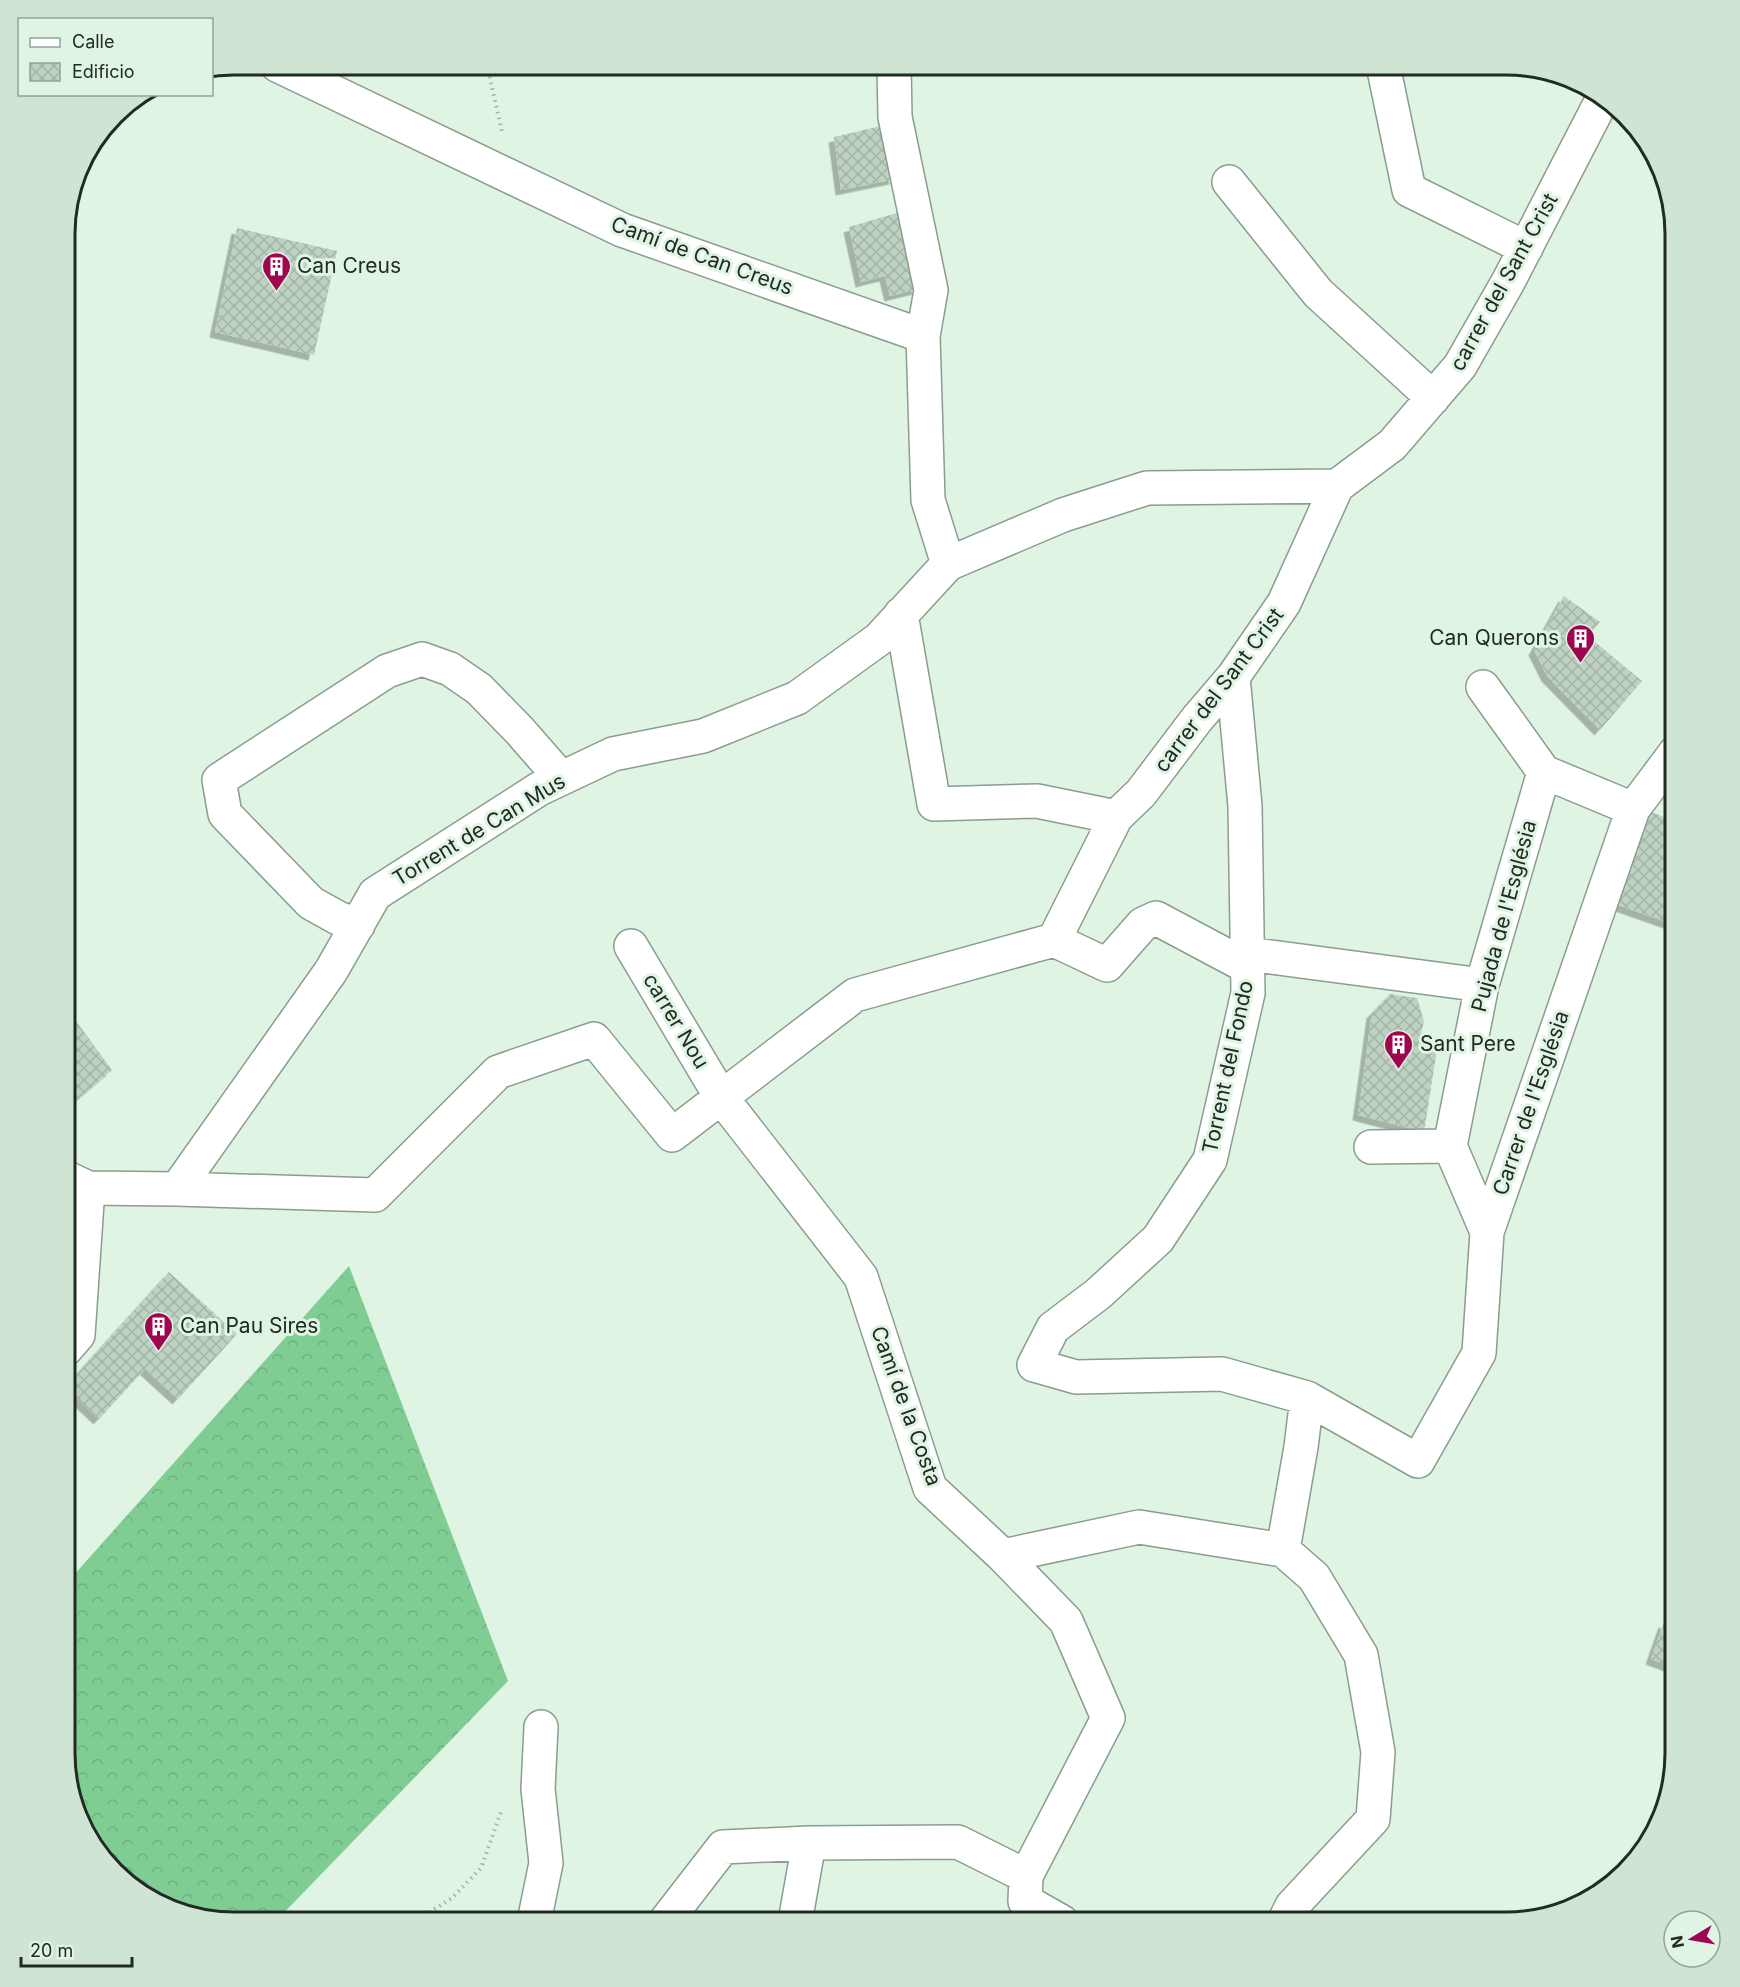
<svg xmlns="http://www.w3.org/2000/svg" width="1740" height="1987" viewBox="0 0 1740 1987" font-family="Inter,sans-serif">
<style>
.forest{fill:url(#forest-crowns)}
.building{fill:url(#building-cross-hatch);filter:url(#shadow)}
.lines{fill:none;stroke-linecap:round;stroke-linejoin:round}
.minor-casing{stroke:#8a9d8e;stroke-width:36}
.path{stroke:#a3b4a6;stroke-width:4;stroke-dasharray:1.5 4.5;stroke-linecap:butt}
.minor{stroke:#fff;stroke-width:33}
.labels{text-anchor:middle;stroke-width:6;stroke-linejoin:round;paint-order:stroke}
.street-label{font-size:21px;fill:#222a24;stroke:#dff4e3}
.poi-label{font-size:21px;fill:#222a24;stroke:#dff4e3;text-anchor:start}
.rim{fill:none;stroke:#222a24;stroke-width:3}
</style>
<defs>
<pattern id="forest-crowns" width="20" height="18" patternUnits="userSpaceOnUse" patternTransform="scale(1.5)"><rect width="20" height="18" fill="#80cd94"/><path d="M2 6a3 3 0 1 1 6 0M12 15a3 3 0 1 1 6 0" fill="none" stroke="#6eb07f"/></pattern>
<pattern id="building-cross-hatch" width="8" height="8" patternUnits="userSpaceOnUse" patternTransform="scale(1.5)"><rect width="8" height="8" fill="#bed2c2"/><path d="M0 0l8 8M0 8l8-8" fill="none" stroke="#a3b4a7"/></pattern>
<filter id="shadow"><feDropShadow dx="-5.5" dy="5.5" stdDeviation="0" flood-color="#0004"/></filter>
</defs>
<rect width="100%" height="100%" fill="#dff4e3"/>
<path class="forest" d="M 349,1266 L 508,1681 L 275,1922 L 234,1922 L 159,1905 L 99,1856 L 74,1808 L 65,1753 L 65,1585 Z"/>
<path class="building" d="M 885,125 L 895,179 L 841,190 L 834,137 Z
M 900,212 L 918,289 L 890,296 L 885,276 L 861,282 L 849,227 Z
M 237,228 L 337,251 L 314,355 L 215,332 Z
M 1564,596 L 1600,622 L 1588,636 L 1642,681 L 1600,730 L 1547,676 L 1534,650 Z
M 1648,811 L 1675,821 L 1675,925 L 1615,904 Z
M 1390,994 L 1417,998 L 1424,1021 L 1420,1038 L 1438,1043 L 1424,1132 L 1358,1115 L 1372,1013 Z
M 65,1006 L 112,1070 L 65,1110 Z
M 169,1272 L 237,1334 L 178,1399 L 145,1369 L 99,1419 L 65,1387 Z
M 1664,1622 L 1675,1627 L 1675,1668 L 1651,1659 Z"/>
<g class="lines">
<defs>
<path id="minor" d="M 277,65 L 622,230 L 923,336 L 928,500 L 948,564
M 894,65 L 895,117 L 931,290 L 923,336
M 1383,65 L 1409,190 L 1526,248
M 1229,182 L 1318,293 L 1433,398
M 901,614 L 934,804 L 1037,801 L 1116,817
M 1233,677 L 1245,806 L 1248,993 L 1210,1160 L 1158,1239 L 1098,1294 L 1053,1328 L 1034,1365 L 1076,1377 L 1222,1374 L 1307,1398 L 1301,1447 L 1283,1550
M 1483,687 L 1544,772 L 1633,809
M 358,925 L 338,918 L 311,903 L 225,814 L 219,780 L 387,671 L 422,659 L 450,669 L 479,689 L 520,731 L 561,778
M 1054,940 L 1107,965 L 1143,924 L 1156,918 L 1248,967
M 631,946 L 721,1097 L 861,1277 L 930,1488 L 1003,1556 L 1139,1527 L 1283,1550 L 1314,1577 L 1361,1655 L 1378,1752 L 1373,1819 L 1292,1906 L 1284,1922
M 1248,954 L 1482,985
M 1371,1147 L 1450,1146
M 65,1177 L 88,1188 L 177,1189 L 331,971 L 375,894 L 539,789 L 613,754 L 703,736 L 797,698 L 879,639 L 948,564 L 1063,515 L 1147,488 L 1337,486
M 177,1189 L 375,1195 L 498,1072 L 594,1039 L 672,1135 L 855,995 L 1054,940 L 1116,817 L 1141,793 L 1197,719 L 1233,677 L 1284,603 L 1337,486 L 1392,445 L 1460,366 L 1508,282 L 1603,98
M 1487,1232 L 1450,1146 L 1482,985 L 1544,772
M 65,1350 L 78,1335 L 88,1188
M 1307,1398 L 1418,1461 L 1479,1353 L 1487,1232 L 1633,809 L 1675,753
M 1003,1556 L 1066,1621 L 1108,1718 L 1026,1876 L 1025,1901 L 1062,1922
M 534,1922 L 546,1863 L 538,1789 L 541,1727
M 665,1922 L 723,1847 L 809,1843 L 958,1842 L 1026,1876
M 795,1922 L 809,1843"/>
</defs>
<use href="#minor" class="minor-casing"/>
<path class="path" d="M 487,65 L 502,132
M 414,1922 L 452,1898 L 481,1868 L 502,1809"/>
<use href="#minor" class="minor"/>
</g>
<defs>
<symbol id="building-pin" viewBox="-11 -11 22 30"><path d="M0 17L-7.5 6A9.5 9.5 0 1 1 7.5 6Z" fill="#9e0750" stroke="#dff4e3"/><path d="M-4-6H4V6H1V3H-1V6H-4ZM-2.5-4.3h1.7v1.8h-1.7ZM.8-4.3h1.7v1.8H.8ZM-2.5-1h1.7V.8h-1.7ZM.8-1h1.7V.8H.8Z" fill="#fff"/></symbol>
</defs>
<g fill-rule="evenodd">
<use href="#building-pin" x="260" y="250" width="33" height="45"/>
<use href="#building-pin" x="1564" y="622" width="33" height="45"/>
<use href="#building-pin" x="1382" y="1028" width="33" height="45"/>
<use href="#building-pin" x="142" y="1310" width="33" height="45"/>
</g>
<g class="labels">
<g class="street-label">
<text transform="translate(702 256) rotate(20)" y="7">Camí de Can Creus</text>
<text transform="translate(1504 282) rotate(-61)" y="7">carrer del Sant Crist</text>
<text transform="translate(1219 690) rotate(-53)" y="7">carrer del Sant Crist</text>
<text transform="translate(479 830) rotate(-31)" y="7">Torrent de Can Mus</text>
<text transform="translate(1504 916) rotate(-75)" y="7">Pujada de l'Església</text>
<text transform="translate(676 1021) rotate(59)" y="7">carrer Nou</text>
<text transform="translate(1228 1067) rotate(-78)" y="7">Torrent del Fondo</text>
<text transform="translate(1531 1103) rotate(-71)" y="7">Carrer de l'Església</text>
<text transform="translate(906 1406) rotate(70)" y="7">Camí de la Costa</text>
</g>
<g class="poi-label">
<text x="297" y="273">Can Creus</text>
<text x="1559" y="645" text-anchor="end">Can Querons</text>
<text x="1420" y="1051">Sant Pere</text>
<text x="180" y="1333">Can Pau Sires</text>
</g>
</g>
<path d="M0 0H1740V1987H0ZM234 75H1506A159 159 0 0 1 1665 234V1753A159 159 0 0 1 1506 1912H234A159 159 0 0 1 75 1753V234A159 159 0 0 1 234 75Z" fill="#d0e4d4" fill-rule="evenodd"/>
<path class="rim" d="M234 75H1506A159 159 0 0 1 1665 234V1753A159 159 0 0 1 1506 1912H234A159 159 0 0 1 75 1753V234A159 159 0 0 1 234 75Z"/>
<rect x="18" y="18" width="195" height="78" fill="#dff4e3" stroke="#93a397" stroke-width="1.5"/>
<rect x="30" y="38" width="30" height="9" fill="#ffffff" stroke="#93a397" stroke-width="1.5"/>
<text x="72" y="48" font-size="18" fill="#222a24">Calle</text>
<rect x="30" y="63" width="30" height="18" fill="url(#building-cross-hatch)" stroke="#93a397" stroke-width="1.5"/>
<text x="72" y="78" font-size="18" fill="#222a24">Edificio</text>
<g transform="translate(1692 1939) rotate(259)"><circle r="28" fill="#dff4e3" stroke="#93a397" stroke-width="1.5"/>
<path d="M0-4.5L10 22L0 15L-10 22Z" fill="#9e0750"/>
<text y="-9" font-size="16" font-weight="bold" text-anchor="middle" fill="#222a24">N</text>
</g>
<path d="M21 1957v9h111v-9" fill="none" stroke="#222a24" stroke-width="3"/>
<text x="30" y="1957" font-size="18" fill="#222a24" stroke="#dff4e3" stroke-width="4.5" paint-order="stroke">20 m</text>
</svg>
